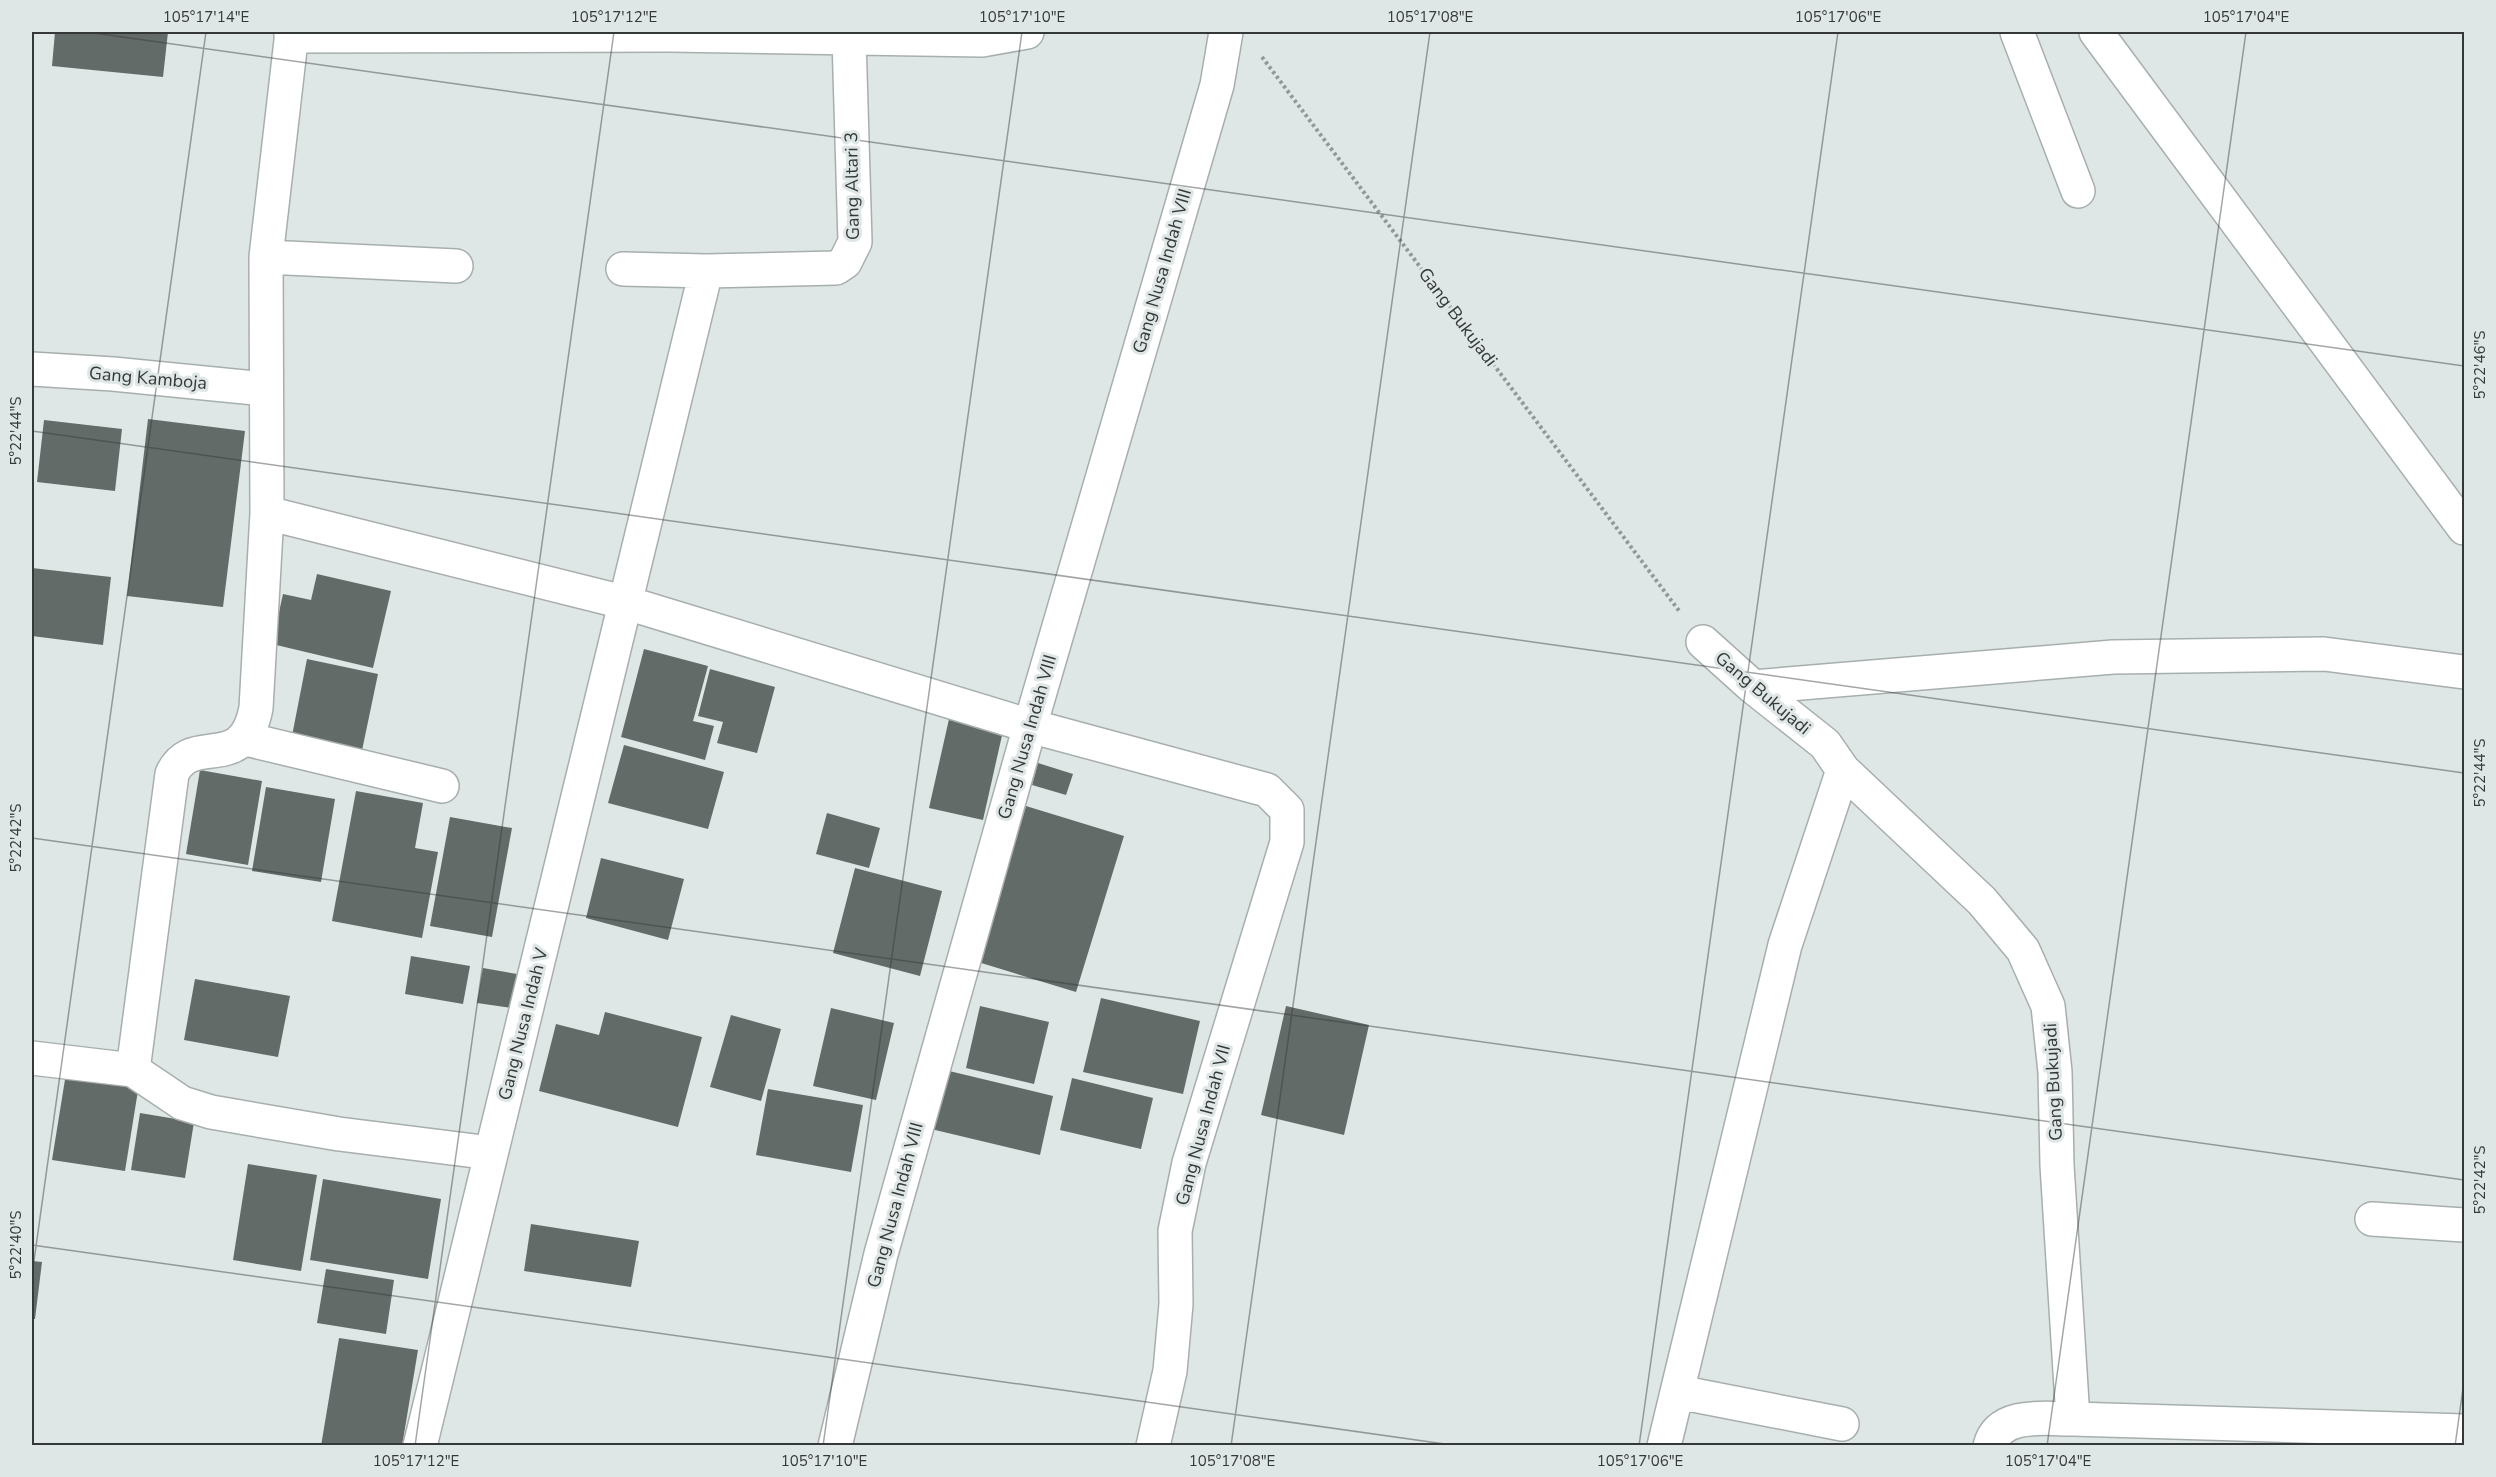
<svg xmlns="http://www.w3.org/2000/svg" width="2496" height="1477" viewBox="0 0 2496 1477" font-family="'Nunito Sans',sans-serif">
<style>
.building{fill:#636b69}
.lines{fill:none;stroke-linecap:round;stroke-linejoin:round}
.minor-casing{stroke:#a7afae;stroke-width:36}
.path{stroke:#929897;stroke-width:4;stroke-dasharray:3 3;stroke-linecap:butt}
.minor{stroke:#fff;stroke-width:33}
.ticks{fill:none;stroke:#353838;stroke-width:1.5;stroke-opacity:0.45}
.labels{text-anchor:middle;stroke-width:6;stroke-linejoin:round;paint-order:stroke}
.street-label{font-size:18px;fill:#353838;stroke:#dfe7e6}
.neatline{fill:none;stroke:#353838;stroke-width:2}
.ticks-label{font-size:15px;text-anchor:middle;fill:#353838}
</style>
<rect width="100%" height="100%" fill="#dfe7e6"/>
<path class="building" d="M 55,32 L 168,32 L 163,77 L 52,66 Z
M 148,419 L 245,431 L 223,607 L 127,596 Z
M 44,420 L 122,429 L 115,491 L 37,482 Z
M 32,568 L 111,577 L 103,645 L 32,636 Z
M 317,574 L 391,591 L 373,668 L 272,644 L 283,594 L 311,600 Z
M 644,649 L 708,666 L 693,721 L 714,726 L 705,760 L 621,737 Z
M 307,659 L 378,674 L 360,760 L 290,746 Z
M 710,669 L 775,687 L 757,753 L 717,743 L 723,722 L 698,716 Z
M 949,719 L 1003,731 L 983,820 L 929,808 Z
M 624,745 L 724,772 L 708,829 L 608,803 Z
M 1038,763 L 1073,774 L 1066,795 L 1032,785 Z
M 200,770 L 262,781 L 248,865 L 186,854 Z
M 266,787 L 335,799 L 321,882 L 252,871 Z
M 356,791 L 423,803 L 415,848 L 438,852 L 422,938 L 332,921 Z
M 1026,806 L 1124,836 L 1076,992 L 978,962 Z
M 827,813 L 880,828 L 869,868 L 816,854 Z
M 450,817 L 512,828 L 492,937 L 430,926 Z
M 601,858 L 684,879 L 668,940 L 586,918 Z
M 855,868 L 942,891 L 920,976 L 833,953 Z
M 411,956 L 470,966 L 463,1004 L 405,994 Z
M 483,968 L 517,974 L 511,1008 L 477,1003 Z
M 195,979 L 290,996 L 278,1057 L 184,1040 Z
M 1101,998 L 1200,1021 L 1183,1094 L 1083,1072 Z
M 980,1006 L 1049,1022 L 1034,1084 L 966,1068 Z
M 1286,1006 L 1369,1025 L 1344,1135 L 1261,1115 Z
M 831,1008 L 894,1023 L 876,1100 L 813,1086 Z
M 605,1012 L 702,1037 L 678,1127 L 539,1091 L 556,1024 L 599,1035 Z
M 731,1015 L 781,1029 L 761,1101 L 710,1087 Z
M 67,1067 L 140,1078 L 125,1171 L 52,1160 Z
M 945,1070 L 1053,1096 L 1040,1155 L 931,1129 Z
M 1072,1078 L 1153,1098 L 1141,1149 L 1060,1130 Z
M 768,1089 L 863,1105 L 851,1172 L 756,1155 Z
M 140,1113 L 194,1122 L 185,1178 L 131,1170 Z
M 248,1164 L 317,1175 L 301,1271 L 233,1260 Z
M 323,1179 L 441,1199 L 428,1279 L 310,1260 Z
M 531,1224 L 639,1241 L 631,1287 L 524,1271 Z
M 32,1261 L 42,1262 L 35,1319 L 32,1319 Z
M 326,1269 L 394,1280 L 386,1334 L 317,1323 Z
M 339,1338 L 418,1350 L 402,1446 L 321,1446 Z"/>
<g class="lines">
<defs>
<path id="minor" d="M 2017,32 L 2078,191
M 2096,32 L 2464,528
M 291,36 L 670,35 L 982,40 L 1027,32
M 266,257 L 456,266
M 623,269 L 706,271 L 836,268 L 845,262 L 855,242 L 849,38
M 32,369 L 113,374 L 265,389
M 267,513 L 627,603 L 1030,726 L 1267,790 L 1287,810 L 1287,842 L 1189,1163 L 1175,1231 L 1176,1304 L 1170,1371 L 1153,1446
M 1703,642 L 1753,687 L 1825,744 L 1843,770 L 1982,901 L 2023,950 L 2048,1006 L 2055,1072 L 2057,1165 L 2073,1419
M 1753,687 L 2113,657 L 2324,654 L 2464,672
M 246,739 L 442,786
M 32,1058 L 133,1070 L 182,1103 L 211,1112 L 339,1134 L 491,1153
M 133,1070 L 172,774 C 192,730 243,777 256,708 L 267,513 L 266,257 L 292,32
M 2372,1219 L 2464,1225
M 1678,1392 L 1842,1424
M 420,1446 L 706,271
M 835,1446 L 881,1254 L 1030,726 L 1217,85 L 1226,32
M 1664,1446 L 1785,945 L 1843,770
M 1990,1446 C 1999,1411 2046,1419 2073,1419 L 2464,1431"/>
</defs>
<use href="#minor" class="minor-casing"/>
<path class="path" d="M 1262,57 L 1680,612"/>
<use href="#minor" class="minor"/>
</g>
<path class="ticks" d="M 87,32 L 2464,366M 32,431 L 2464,773M 32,838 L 2464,1180M 32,1245 L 1459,1446M 32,1275 L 206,32M 415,1446 L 614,32M 823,1446 L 1022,32M 1231,1446 L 1430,32M 1639,1446 L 1838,32M 2047,1446 L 2246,32M 2455,1446 L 2464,1381"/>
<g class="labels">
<g class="street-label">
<text transform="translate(852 186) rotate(-91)" y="6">Gang Altari 3</text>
<text transform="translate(1162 271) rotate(-74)" y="6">Gang Nusa Indah VIII</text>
<text transform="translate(1458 317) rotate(53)" y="6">Gang Bukujadi</text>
<text transform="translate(148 378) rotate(5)" y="6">Gang Kamboja</text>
<text transform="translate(1763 693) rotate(40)" y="6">Gang Bukujadi</text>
<text transform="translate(1027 737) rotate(-74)" y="6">Gang Nusa Indah VIII</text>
<text transform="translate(523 1024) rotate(-76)" y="6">Gang Nusa Indah V</text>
<text transform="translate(2053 1082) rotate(-93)" y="6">Gang Bukujadi</text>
<text transform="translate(1203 1125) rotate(-75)" y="6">Gang Nusa Indah VII</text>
<text transform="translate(895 1205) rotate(-75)" y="6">Gang Nusa Indah VIII</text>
</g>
</g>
<rect width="2496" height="1477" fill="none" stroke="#dfe7e6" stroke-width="66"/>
<rect x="33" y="33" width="2430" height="1411" class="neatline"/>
<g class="ticks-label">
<text x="206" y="22">105°17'14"E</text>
<text x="614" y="22">105°17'12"E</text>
<text x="1022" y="22">105°17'10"E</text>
<text x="1430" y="22">105°17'08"E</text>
<text x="1838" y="22">105°17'06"E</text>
<text x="2246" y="22">105°17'04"E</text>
<text transform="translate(2480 365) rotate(-90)" y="5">5°22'46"S</text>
<text transform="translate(16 431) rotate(-90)" y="5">5°22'44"S</text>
<text transform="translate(2480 773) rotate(-90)" y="5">5°22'44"S</text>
<text transform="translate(16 838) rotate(-90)" y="5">5°22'42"S</text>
<text transform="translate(2480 1180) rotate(-90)" y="5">5°22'42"S</text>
<text transform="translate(16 1245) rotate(-90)" y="5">5°22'40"S</text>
<text x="416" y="1466">105°17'12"E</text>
<text x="824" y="1466">105°17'10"E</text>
<text x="1232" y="1466">105°17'08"E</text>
<text x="1640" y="1466">105°17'06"E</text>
<text x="2048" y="1466">105°17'04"E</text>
</g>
</svg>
